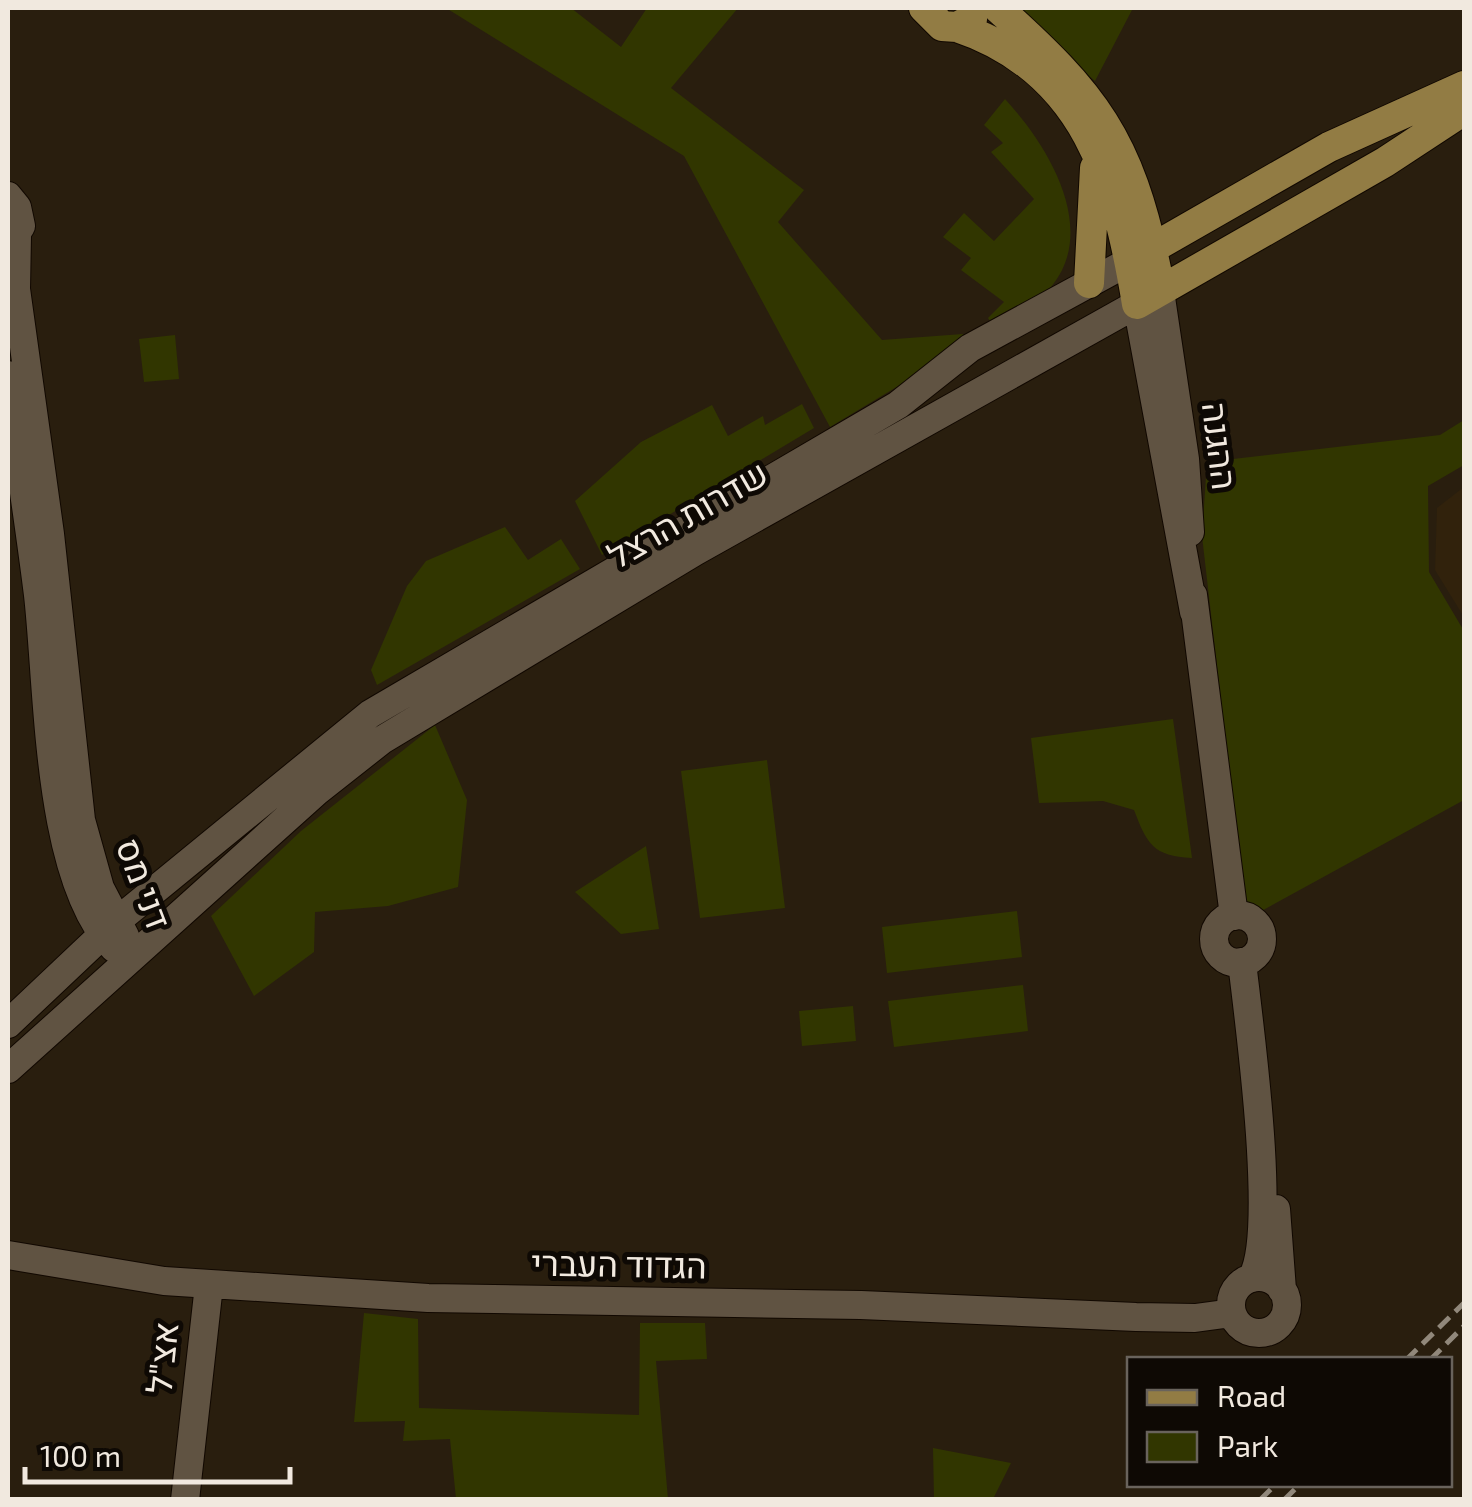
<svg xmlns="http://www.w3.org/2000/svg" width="1472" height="1507" viewBox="0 0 1472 1507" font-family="'Exo 2',Heebo,sans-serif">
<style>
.built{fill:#31220c}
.green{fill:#313600}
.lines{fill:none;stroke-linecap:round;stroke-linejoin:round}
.minor-casing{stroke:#110800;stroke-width:30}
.major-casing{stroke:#110800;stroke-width:32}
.minor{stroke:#605342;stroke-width:28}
.major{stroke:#927c44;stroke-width:30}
.rail{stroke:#91887b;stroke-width:5;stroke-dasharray:15 8;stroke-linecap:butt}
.labels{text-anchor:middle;stroke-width:10;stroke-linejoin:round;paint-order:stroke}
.street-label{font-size:35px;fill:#f1e9df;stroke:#0e0904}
</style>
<rect width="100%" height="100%" fill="#291e0e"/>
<path class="built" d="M 1464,487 L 1464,617 L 1435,570 L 1437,508 Z"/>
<path class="green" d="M 446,8 L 571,8 L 621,47 L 647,8 L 738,8 L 671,88 L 804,190 L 778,222 L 882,340 L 963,334 L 968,344 L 830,427 L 684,156 Z
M 1010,8 L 1133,8 L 1095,81 Z
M 1005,99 C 1046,143 1100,228 1051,287 C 1037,306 1013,316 994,328 L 988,318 L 1004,302 L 961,270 L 971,258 L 943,237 L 964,213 L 994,241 L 1034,199 L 991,152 L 1003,143 L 984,125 Z
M 175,335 L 179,379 L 144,382 L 139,339 Z
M 802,404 L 814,428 L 602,555 L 575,501 L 641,442 L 712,405 L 728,436 L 763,416 L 765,425 Z
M 1464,420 L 1464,465 L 1428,486 L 1429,572 L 1464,631 L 1464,800 L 1256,914 L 1244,900 L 1202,536 L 1207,462 L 1440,435 Z
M 505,527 L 528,560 L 561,539 L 580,569 L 377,685 L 371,670 L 407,586 L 426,561 Z
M 1173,719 L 1192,858 C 1153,856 1147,844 1134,810 L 1103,801 L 1039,803 L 1031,738 Z
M 435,725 L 467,800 L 458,887 L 388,906 L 315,912 L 314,952 L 254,996 L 211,916 L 301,831 Z
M 767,760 L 785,908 L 700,918 L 681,771 Z
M 646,846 L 659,929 L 621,934 L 575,892 Z
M 1017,911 L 1022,957 L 887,973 L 882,927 Z
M 1023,985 L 1028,1031 L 894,1047 L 888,1001 Z
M 853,1006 L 856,1041 L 802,1046 L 799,1011 Z
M 364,1313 L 418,1319 L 419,1408 L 639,1415 L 640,1323 L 705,1323 L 707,1359 L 656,1361 L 668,1499 L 456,1499 L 450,1439 L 403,1441 L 405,1421 L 354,1422 Z
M 933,1448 L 1011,1463 L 993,1499 L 934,1499 Z"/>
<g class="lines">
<defs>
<path id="minor" d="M 8,196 L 17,207 L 21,226 L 8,246
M 17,236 L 16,289 L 50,534 L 81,820 L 100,888 L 125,936
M 1160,291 L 1185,459 L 1190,532
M 8,375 C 17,449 29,522 38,595 C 49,692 46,877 114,948
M 1193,595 L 1234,916
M1214 939a24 24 0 1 1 48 0a24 24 0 1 1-48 0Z
M 1242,962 C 1249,1024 1278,1231 1252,1278
M 8,1024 L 117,921 L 370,714 L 898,405 L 970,348 L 1130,261
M 8,1069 L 316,792 L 382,740 L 696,551 L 1137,304 L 1194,612
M 1276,1209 L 1282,1290
M 8,1255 L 164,1281 L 428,1298 L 861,1305 L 1136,1317 L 1195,1318 L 1232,1313
M1231 1305a28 28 0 1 1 56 0a28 28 0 1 1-56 0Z
M 185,1500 L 209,1285"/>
<path id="major" d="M 924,8 L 942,26 L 957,27 L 972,19
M 998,8 C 1095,95 1129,138 1156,269
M 957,27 C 1086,70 1117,182 1137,304 L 1385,162 L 1464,110
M 1130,261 L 1329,147 L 1464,86
M 1089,283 L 1095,168"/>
</defs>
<use href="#minor" class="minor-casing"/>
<use href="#major" class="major-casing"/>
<use href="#minor" class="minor"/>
<use href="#major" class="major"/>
<path class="rail" d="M 1406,1360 L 1464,1303
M 1430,1360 L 1464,1326
M 1260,1500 L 1276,1484
M 1284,1500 L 1300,1484"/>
</g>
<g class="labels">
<g class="street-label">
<text transform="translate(1219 446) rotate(83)" y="12">ההגנה</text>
<text transform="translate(688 515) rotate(-30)" y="12">שדרות הרצל</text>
<text transform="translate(143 884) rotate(69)" y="12">דני מס</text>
<text transform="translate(619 1265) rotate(1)" y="12">הגדוד העברי</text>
<text transform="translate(163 1358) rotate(-84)" y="12">אצ"ל</text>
</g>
</g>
<rect width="1472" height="1507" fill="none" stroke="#f1e9df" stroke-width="20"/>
<rect x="1127" y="1357" width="325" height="130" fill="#0e0904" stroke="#69635c" stroke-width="2.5"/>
<rect x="1147" y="1390" width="50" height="15" fill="#927c44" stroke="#69635c" stroke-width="2.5"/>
<text x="1217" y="1407" font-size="30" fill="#f1e9df">Road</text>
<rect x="1147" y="1432" width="50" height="30" fill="#313600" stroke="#69635c" stroke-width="2.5"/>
<text x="1217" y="1457" font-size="30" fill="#f1e9df">Park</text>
<path d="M25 1467v15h265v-15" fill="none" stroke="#f1e9df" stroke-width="5"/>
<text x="40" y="1467" font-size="30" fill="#f1e9df" stroke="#0e0904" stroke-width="8" paint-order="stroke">100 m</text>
</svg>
